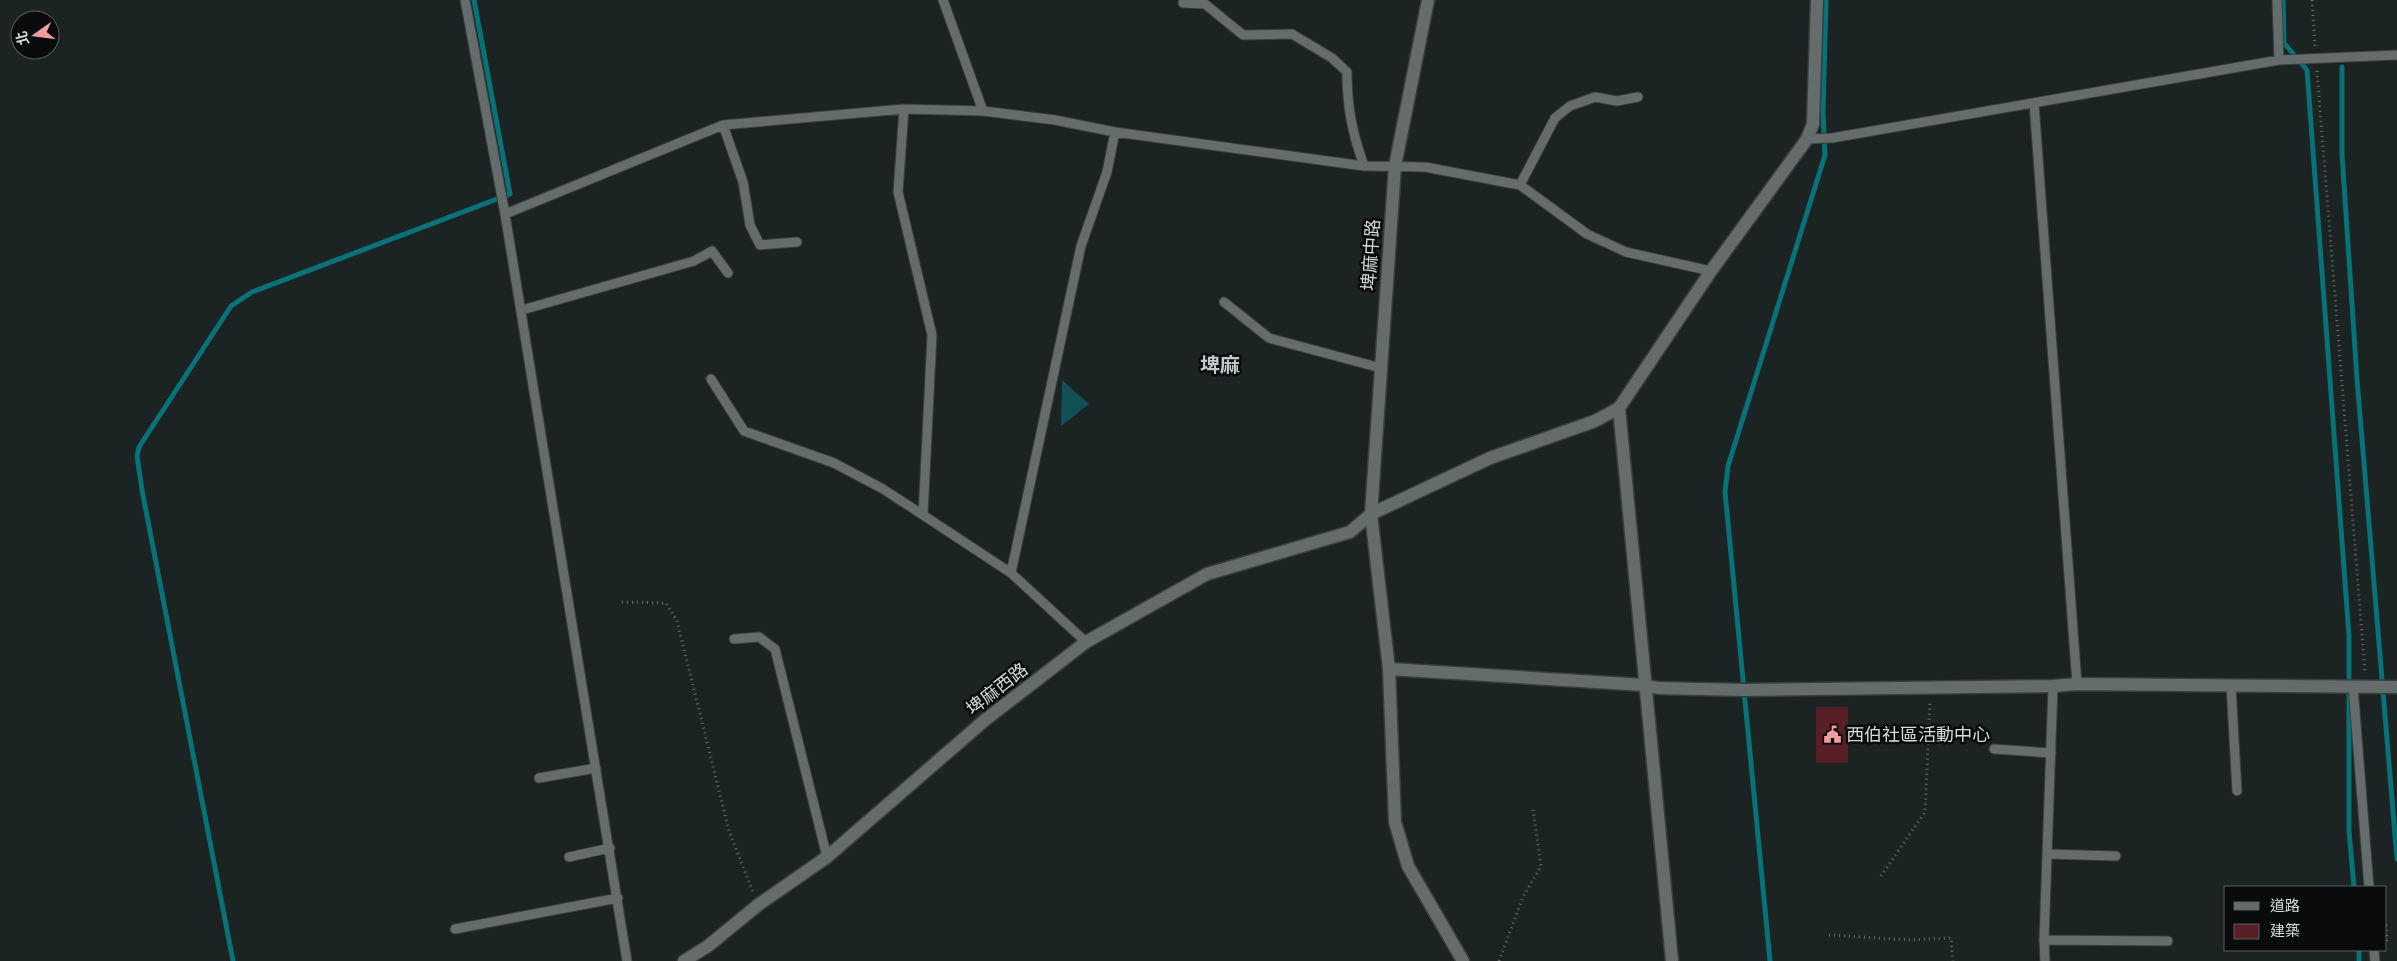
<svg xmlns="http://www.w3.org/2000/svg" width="2397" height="961" viewBox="0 0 2397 961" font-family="'Open Sans','Noto Sans TC',sans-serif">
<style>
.green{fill:#115156}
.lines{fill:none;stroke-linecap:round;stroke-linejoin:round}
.stream{stroke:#097178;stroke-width:5}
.building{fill:#582026}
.lane-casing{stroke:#393e3e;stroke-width:11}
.street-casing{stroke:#393e3e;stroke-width:15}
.secondary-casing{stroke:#393e3e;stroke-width:15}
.path{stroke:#686e6e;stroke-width:3;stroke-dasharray:1 4;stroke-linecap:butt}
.lane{stroke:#646c6c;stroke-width:9}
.street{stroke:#646c6c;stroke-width:12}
.secondary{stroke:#646c6c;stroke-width:12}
.labels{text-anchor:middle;stroke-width:5;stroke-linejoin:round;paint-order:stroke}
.street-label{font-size:18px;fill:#d6dbdb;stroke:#090b0c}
.poi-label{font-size:18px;fill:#d6dbdb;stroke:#090b0c;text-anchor:start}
.quarter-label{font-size:20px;font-weight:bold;fill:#c1c9ca;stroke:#090b0c}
</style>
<rect width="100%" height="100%" fill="#1c2323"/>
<path class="green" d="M 1062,380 L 1089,404 L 1061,426 Z"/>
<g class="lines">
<path class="stream" d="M 2283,0 L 2284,43 L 2307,70 L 2349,636 L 2349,831 L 2354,887
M 2342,67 L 2342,154 L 2357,379 L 2397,859
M 2359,950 L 2359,961
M 233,961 L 142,490 L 137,456 L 139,447 L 231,306 L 252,292 L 510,194 L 474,0
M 1770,961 L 1725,492 L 1728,466 L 1825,155 L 1823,113 L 1826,0"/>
</g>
<path class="building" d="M 1816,707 L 1848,707 L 1848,763 L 1816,763 Z"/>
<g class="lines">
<defs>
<path id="lane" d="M 465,0 L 505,214 L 627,961
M 943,0 L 983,111
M 2277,0 L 2279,60
M 1183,3 L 1205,4 L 1243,35 L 1292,34 L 1332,58 L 1347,72 C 1347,107 1352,132 1364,166
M 2034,103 L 2077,684
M 904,109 L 898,192 L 932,335 L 923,515 L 1011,573 L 1086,642
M 723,125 L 743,182 L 750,225 L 760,245 L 797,242
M 1807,139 L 1832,138 L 2279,60 L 2397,55
M 1520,185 L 1555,118 L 1570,106 L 1595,97 L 1617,101 L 1638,97
M 505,214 L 723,125 L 904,109 L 983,111 L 1055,120 L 1115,132 L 1364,166 L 1425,167 L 1520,185 L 1587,234 L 1626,252 L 1711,271
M 1224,302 L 1269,338 L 1381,368
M 522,310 L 694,261 L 712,251 L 728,273
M 711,379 L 744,431 L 834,463 L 883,489 L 923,515
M 1011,573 L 1081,246 L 1107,172 L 1115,132
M 734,639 L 759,637 L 775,649 L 827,857
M 2231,686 L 2237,791
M 2353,686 L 2369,887
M 1994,749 L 2051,753
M 539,778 L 596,768
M 2047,854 L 2116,856
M 569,857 L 610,848
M 455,929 L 618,898
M 2044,940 L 2168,941
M 2374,950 L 2375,961
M 2045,961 L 2044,940 L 2053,686"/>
<path id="street" d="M 1619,408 L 1672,961
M 1371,514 L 1490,458 L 1595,421 L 1619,408 L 1711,271 L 1807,139 L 1813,124 L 1817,0"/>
<path id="secondary" d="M 1428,0 L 1395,166 L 1371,514 L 1389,669 L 1395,822 L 1408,866 L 1463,961
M 1389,669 L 1644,685 L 1658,688 L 1743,690 L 2053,686 L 2077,684 L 2397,687
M 684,961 L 708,946 L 758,905 L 827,857 L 985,720 L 1086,642 L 1207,574 L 1350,532 L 1371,514"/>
</defs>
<use href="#lane" class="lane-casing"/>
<use href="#street" class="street-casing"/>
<use href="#secondary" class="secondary-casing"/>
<path class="path" d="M 2312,0 L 2315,47
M 2317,71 L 2365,672
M 622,602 L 666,603 L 677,621 L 729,831 L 753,892
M 1881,876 L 1925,812 L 1930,702
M 2386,925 L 2387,945
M 1829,935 L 1910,940 L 1951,938 L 1953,961
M 1499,961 L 1523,897 L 1541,866 L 1533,809"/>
<use href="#lane" class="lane"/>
<use href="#street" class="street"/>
<use href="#secondary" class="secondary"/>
</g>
<defs>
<symbol id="civic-bare" viewBox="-9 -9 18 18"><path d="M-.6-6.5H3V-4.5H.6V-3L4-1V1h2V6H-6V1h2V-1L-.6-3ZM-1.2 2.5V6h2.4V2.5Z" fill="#f49b9f" stroke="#090b0c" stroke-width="2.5" paint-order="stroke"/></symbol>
</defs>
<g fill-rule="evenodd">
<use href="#civic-bare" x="1820" y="722" width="25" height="25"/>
</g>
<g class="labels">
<g class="street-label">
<text transform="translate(1371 255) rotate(-86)" y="6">埤麻中路</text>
<text transform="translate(997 689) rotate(-38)" y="6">埤麻西路</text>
</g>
<g class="poi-label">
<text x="1846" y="741">西伯社區活動中心</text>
</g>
<g class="quarter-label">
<text x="1220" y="372">埤麻</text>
</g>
</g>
<rect x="2224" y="886" width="162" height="65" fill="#090b0c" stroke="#5b5e5f"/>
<rect x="2234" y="902" width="25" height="8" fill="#646c6c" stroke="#5b5e5f"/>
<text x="2270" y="911" font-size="15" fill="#d6dbdb">道路</text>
<rect x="2234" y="924" width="25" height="15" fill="#582026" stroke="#5b5e5f"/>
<text x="2270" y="936" font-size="15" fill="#d6dbdb">建築</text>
<g transform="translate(35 35) rotate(256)"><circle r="24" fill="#090b0c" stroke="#5b5e5f"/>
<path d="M0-4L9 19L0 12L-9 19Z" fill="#f49b9f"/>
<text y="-8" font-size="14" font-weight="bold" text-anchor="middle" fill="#d6dbdb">北</text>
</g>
</svg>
